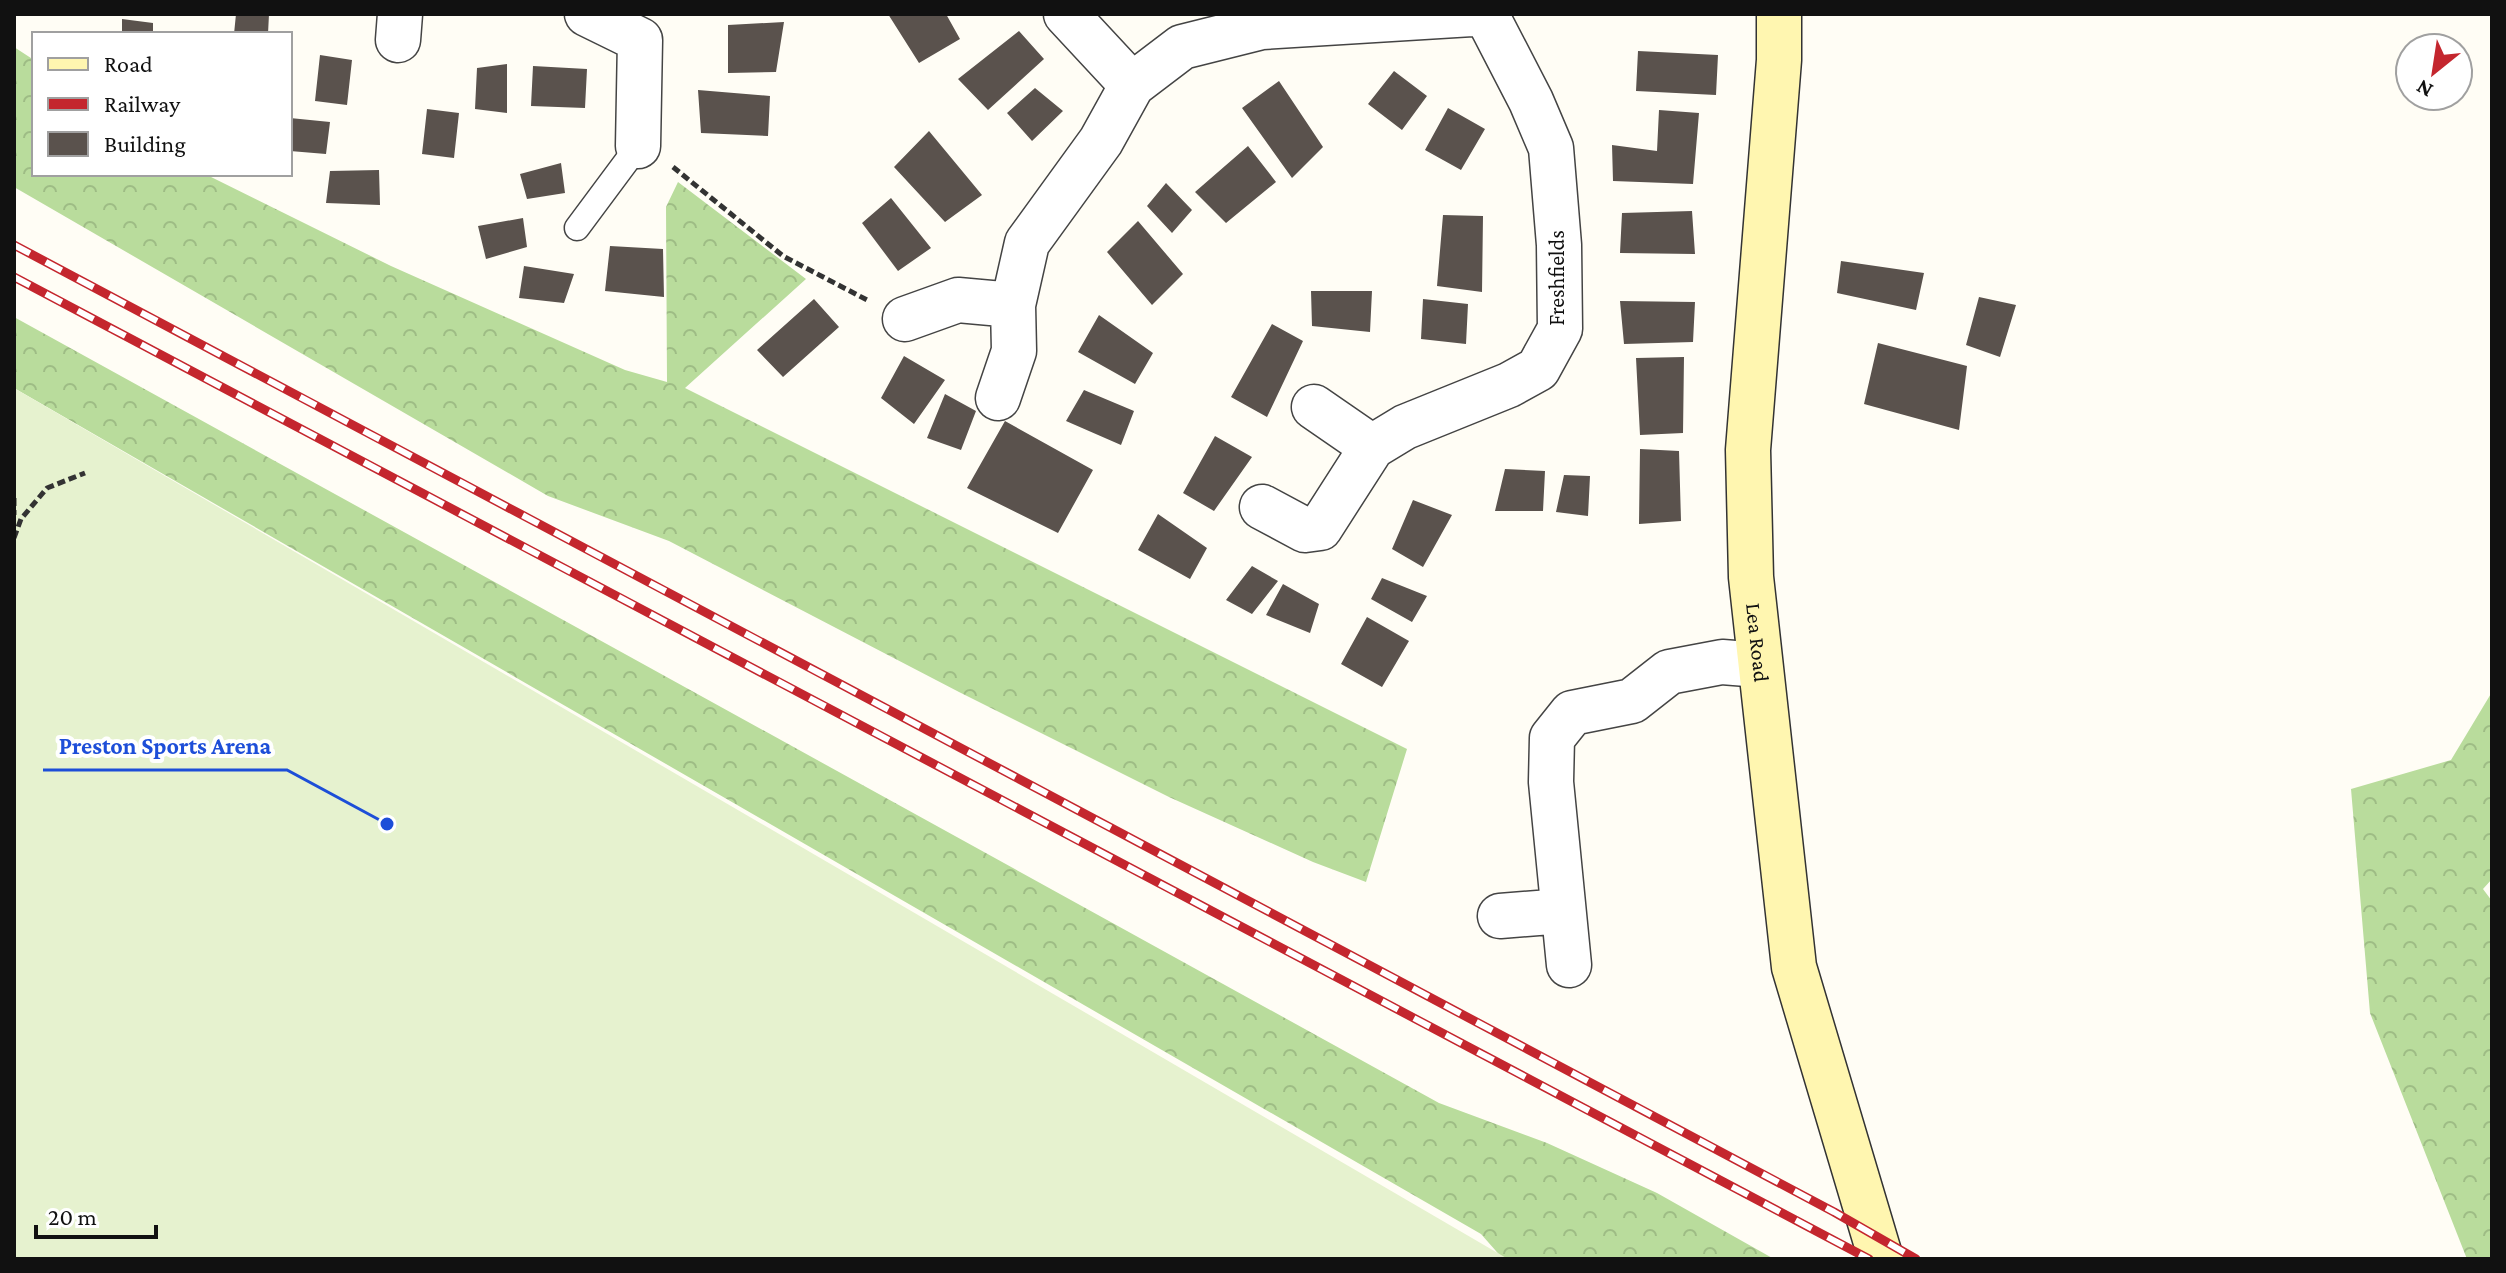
<svg xmlns="http://www.w3.org/2000/svg" width="2506" height="1273" viewBox="0 0 2506 1273" font-family="'Crimson Pro',serif">
<style>
.forest{fill:url(#forest-crowns)}
.pitch{fill:#e6f2cf}
.building{fill:#5a524d}
.lines{fill:none;stroke-linecap:round;stroke-linejoin:round}
.lane-casing{stroke:#444;stroke-width:27}
.street-casing{stroke:#444;stroke-width:47}
.secondary-casing{stroke:#333;stroke-width:47}
.path{stroke:#333;stroke-width:5;stroke-dasharray:8 4;stroke-linecap:butt}
.lane{stroke:#fff;stroke-width:24}
.street{stroke:#fff;stroke-width:44}
.secondary{stroke:#fff6b0;stroke-width:44}
.rail-casing{stroke:#c4262e;stroke-width:9}
.rail{stroke:#fff;stroke-width:6;stroke-dasharray:18;stroke-linecap:butt}
.labels{text-anchor:middle;stroke-width:8;stroke-linejoin:round;paint-order:stroke}
.street-label{font-size:22px;fill:#111;stroke:#fff}
.leader{fill:none;stroke:#1d4ed8;stroke-width:3}
.callout-dot{fill:#1d4ed8;stroke:#fff;stroke-width:3}
.callout-label{font-size:24px;text-anchor:middle;font-weight:bold;fill:#1d4ed8;stroke:#fff;stroke-width:8;stroke-linejoin:round;paint-order:stroke}
</style>
<defs>
<pattern id="forest-crowns" width="20" height="18" patternUnits="userSpaceOnUse" patternTransform="scale(2)"><rect width="20" height="18" fill="#b9dc9c"/><path d="M2 6a3 3 0 1 1 6 0M12 15a3 3 0 1 1 6 0" fill="none" stroke="#9ebc85"/></pattern>
</defs>
<rect width="100%" height="100%" fill="#fffdf5"/>
<path class="forest" d="M 14,47 L 34,60 L 34,174 L 205,174 L 391,266 L 625,370 L 667,382 L 666,207 L 678,182 L 806,279 L 685,388 L 1407,749 L 1366,882 L 1313,862 L 1169,797 L 959,692 L 669,541 L 548,496 L 14,187 Z
M 14,317 L 1439,1103 L 1547,1143 L 1657,1193 L 1774,1259 L 1503,1259 L 1481,1234 L 14,388 Z
M 2492,692 L 2492,879 L 2483,889 L 2492,901 L 2492,1259 L 2467,1259 L 2370,1013 L 2351,789 L 2451,760 Z"/>
<path class="pitch" d="M 14,388 L 1508,1259 L 14,1259 Z"/>
<path class="building" d="M 236,14 L 269,14 L 268,34 L 234,34 Z
M 888,14 L 946,14 L 960,39 L 919,63 Z
M 122,19 L 153,23 L 153,34 L 122,34 Z
M 784,22 L 776,72 L 728,73 L 728,25 Z
M 1019,31 L 1044,59 L 988,110 L 958,79 Z
M 1638,51 L 1718,55 L 1716,95 L 1636,91 Z
M 320,55 L 352,60 L 347,105 L 315,101 Z
M 507,64 L 507,113 L 475,109 L 477,68 Z
M 533,66 L 587,69 L 585,108 L 531,106 Z
M 1394,71 L 1427,96 L 1402,130 L 1368,104 Z
M 1279,81 L 1323,147 L 1292,178 L 1242,108 Z
M 1035,88 L 1063,111 L 1032,141 L 1007,113 Z
M 698,90 L 770,96 L 768,136 L 701,133 Z
M 1448,108 L 1485,129 L 1461,170 L 1425,150 Z
M 427,109 L 459,113 L 454,158 L 422,154 Z
M 1659,110 L 1699,113 L 1693,184 L 1613,181 L 1612,145 L 1657,151 Z
M 290,118 L 330,122 L 326,154 L 290,151 Z
M 929,131 L 982,195 L 945,222 L 894,167 Z
M 1248,146 L 1276,182 L 1226,223 L 1195,192 Z
M 561,163 L 565,193 L 527,199 L 520,174 Z
M 379,170 L 380,205 L 326,203 L 330,171 Z
M 1166,183 L 1192,210 L 1172,233 L 1147,206 Z
M 891,198 L 931,248 L 898,271 L 862,223 Z
M 1692,211 L 1695,254 L 1620,253 L 1622,213 Z
M 1443,215 L 1483,216 L 1482,292 L 1437,286 Z
M 523,218 L 527,247 L 486,259 L 478,226 Z
M 1138,221 L 1183,274 L 1152,305 L 1107,252 Z
M 610,246 L 663,249 L 664,297 L 605,291 Z
M 1841,261 L 1924,273 L 1916,310 L 1837,293 Z
M 524,266 L 574,274 L 564,303 L 519,298 Z
M 1311,291 L 1372,291 L 1370,332 L 1312,326 Z
M 1979,297 L 2016,305 L 2000,357 L 1966,345 Z
M 814,299 L 839,327 L 783,377 L 757,350 Z
M 1423,299 L 1468,304 L 1466,344 L 1421,339 Z
M 1620,301 L 1695,302 L 1693,342 L 1624,344 Z
M 1099,315 L 1153,353 L 1135,384 L 1078,352 Z
M 1272,324 L 1303,341 L 1267,417 L 1231,397 Z
M 1878,343 L 1967,366 L 1959,430 L 1864,404 Z
M 904,356 L 945,380 L 914,424 L 881,398 Z
M 1684,357 L 1683,433 L 1640,435 L 1636,358 Z
M 1084,390 L 1134,411 L 1121,445 L 1066,421 Z
M 945,394 L 976,411 L 961,450 L 927,438 Z
M 1005,421 L 1093,470 L 1058,533 L 967,488 Z
M 1215,436 L 1252,457 L 1214,511 L 1183,493 Z
M 1640,449 L 1679,451 L 1681,521 L 1639,524 Z
M 1505,469 L 1545,471 L 1543,511 L 1495,511 Z
M 1564,475 L 1590,476 L 1588,516 L 1556,512 Z
M 1413,500 L 1452,515 L 1423,567 L 1392,549 Z
M 1158,514 L 1207,548 L 1190,579 L 1138,550 Z
M 1252,566 L 1278,581 L 1252,614 L 1226,600 Z
M 1382,578 L 1427,596 L 1412,622 L 1371,599 Z
M 1283,584 L 1319,604 L 1310,633 L 1266,615 Z
M 1367,617 L 1409,641 L 1382,687 L 1341,664 Z"/>
<g class="lines">
<defs>
<path id="lane" d="M 577,228 L 638,146"/>
<path id="street" d="M 587,14 L 640,40 L 638,146
M 1066,14 L 1132,85
M 398,40 L 400,14
M 905,319 L 958,300 L 1013,305
M 998,398 L 1014,351 L 1013,305 L 1027,243 L 1101,141 L 1132,85 L 1182,47 L 1262,27 L 1472,14
M 1314,407 L 1372,447
M 1262,507 L 1305,530 L 1320,528 L 1372,447 L 1405,427 L 1509,385 L 1538,369 L 1560,329 L 1559,245 L 1551,148 L 1531,101 L 1486,14
M 1500,916 L 1563,911
M 1569,965 L 1551,782 L 1552,738 L 1572,713 L 1632,701 L 1669,672 L 1722,662 L 1760,665"/>
<g id="secondary">
<path id="s1" d="M 1779,14 L 1779,60 L 1748,450 L 1751,577 L 1794,967 L 1881,1259"/>
</g>
</defs>
<use href="#lane" class="lane-casing"/>
<use href="#street" class="street-casing"/>
<use href="#secondary" class="secondary-casing"/>
<path class="path" d="M 673,167 L 783,256 L 869,301
M 14,498 L 14,515
M 14,538 L 21,519 L 47,488 L 85,473"/>
<use href="#lane" class="lane"/>
<use href="#street" class="street"/>
<use href="#secondary" class="secondary"/>
<defs>
<path id="rail" d="M 14,245 L 1834,1212 L 1916,1259
M 14,277 L 1869,1259"/>
</defs>
<use href="#rail" class="rail-casing"/>
<use href="#rail" class="rail"/>
</g>
<g class="labels">
<g class="street-label">
<text transform="translate(1556 278) rotate(-90)" y="8">Freshfields</text>
<text dy="8" stroke="none"><textPath href="#s1" startOffset="630">Lea Road</textPath></text>
</g>
</g>
<path class="leader" d="M387 824L287 770H43"/>
<circle class="callout-dot" cx="387" cy="824" r="8"/>
<g class="callout-label">
<text x="165" y="754">Preston Sports Arena</text>
</g>
<rect width="2506" height="1273" fill="none" stroke="#111111" stroke-width="32"/>
<rect x="32" y="32" width="260" height="144" fill="#ffffff" stroke="#a0a0a0" stroke-width="2"/>
<rect x="48" y="58" width="40" height="12" fill="#fff6b0" stroke="#a0a0a0" stroke-width="2"/>
<text x="104" y="72" font-size="24" fill="#111111">Road</text>
<rect x="48" y="98" width="40" height="12" fill="#c4262e" stroke="#a0a0a0" stroke-width="2"/>
<text x="104" y="112" font-size="24" fill="#111111">Railway</text>
<rect x="48" y="132" width="40" height="24" fill="#5a524d" stroke="#a0a0a0" stroke-width="2"/>
<text x="104" y="152" font-size="24" fill="#111111">Building</text>
<g transform="translate(2434 72) rotate(210)"><circle r="38" fill="#ffffff" stroke="#a0a0a0" stroke-width="2"/>
<path d="M0-6L14 30L0 20L-14 30Z" fill="#c4262e"/>
<text y="-12" font-size="22" font-weight="bold" text-anchor="middle" fill="#111111">N</text>
</g>
<path d="M36 1225v12h120v-12" fill="none" stroke="#111111" stroke-width="4"/>
<text x="48" y="1225" font-size="24" fill="#111111" stroke="#ffffff" stroke-width="6" paint-order="stroke">20 m</text>
</svg>
